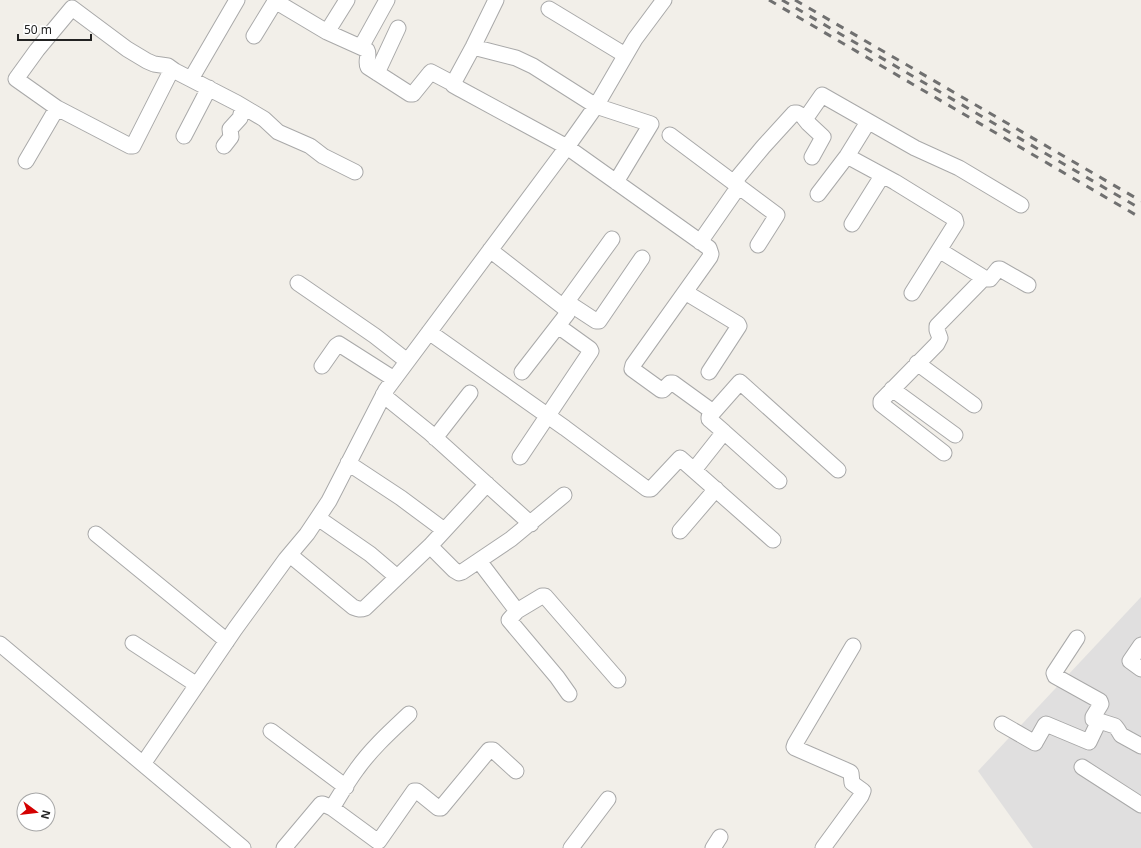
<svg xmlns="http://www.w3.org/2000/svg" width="1141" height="848" viewBox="0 0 1141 848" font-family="'Noto Sans',sans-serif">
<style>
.residential{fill:#e0dfdf}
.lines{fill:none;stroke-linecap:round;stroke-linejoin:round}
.minor-casing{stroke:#a9a9a9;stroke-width:17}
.minor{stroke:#fff;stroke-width:15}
.rail{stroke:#707070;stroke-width:3;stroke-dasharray:8 8;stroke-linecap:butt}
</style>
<rect width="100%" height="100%" fill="#f2efe9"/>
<path class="residential" d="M 1141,597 L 1141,848 L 1033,848 L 978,771 Z"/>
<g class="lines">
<defs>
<path id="minor" d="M 275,1 L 327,32 L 367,50 C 370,55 365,61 368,67 L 410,94 L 413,94 L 430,73 L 431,72 L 450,82 L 454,82 L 473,47 L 496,0
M 549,9 L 625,55
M 327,32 L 347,0
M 254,36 L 276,0
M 361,47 L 387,0
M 473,47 L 516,58 L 533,66 L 596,106 L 651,124 L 616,182
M 377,73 L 398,28
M 191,79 L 237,0
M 452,83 L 453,85 L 460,89 L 567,147 L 709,248 L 711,254 L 710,257 L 633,365 L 632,369 L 661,390 L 663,390 L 670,383 L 673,383 L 713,412
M 57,108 L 16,79 L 37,50 L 72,8 L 127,49 L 147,61 L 154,64 L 168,66 L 175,71 L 237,103 L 264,119 L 278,132 L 310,146 L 323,156 L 355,172
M 804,118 L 808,123 L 823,137 L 812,157
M 670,135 L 777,215 L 758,245
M 184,136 L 209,88
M 224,146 L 231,137 L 230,129 L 240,118 L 243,107
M 847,156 L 895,182 L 955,219 L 956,223 L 912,293
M 26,161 L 57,108 L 130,146 L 133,146 L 172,69
M 734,182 L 763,147 L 794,113 L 797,113 L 806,118 L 822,95 L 915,148 L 959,168 L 1021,205
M 818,194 L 847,156 L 868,122
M 852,224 L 882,176
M 700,242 L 739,186
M 490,250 L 562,306 L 565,304 L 612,239
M 939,250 L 986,279 L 990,279 L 998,269 L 1000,269 L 1028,285
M 298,283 L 375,336 L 407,361
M 685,292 L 738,324 L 739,326 L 709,372
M 567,302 L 596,321 L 599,321 L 642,258
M 429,332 L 565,428 L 647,489 L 651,489 L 680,458 L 773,540
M 917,363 L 974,405
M 322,366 L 336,346 L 339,344 L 394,379
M 522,372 L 567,314 L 566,310 L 562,306
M 892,389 L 955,435
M 383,395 L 430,433 L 531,524
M 724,432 L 779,481
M 435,438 L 470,393
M 944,453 L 881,404 L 881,401 L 937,344 L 940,338 L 937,330 L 937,326 L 984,278
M 520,457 L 591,351 L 590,349 L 558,326
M 348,463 L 401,498 L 444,530
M 694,470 L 724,432 L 709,419 L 709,417 L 740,382 L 838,470
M 318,518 L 370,554 L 397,577
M 680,531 L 716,489
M 96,534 L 227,641
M 430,546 L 454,570 L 459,573 L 462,572 L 511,539 L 564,495
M 290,555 L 353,607 C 358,609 360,610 365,608 L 430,546 L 487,484
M 479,561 L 517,611 L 542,596 L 545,596 L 618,680
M 517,611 L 509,620 L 557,677 L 569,694
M 1077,638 L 1054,673 L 1055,676 L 1100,701 L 1101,704 L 1093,717 L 1093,719 L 1115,726 L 1118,730 L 1121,735 L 1141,746
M 133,643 L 197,685
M 0,644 L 243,848
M 1141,645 L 1130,661 L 1141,669
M 1002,724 L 1035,743 L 1036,741 L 1045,725 L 1046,724 L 1089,742 L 1099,721
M 271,731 L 346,787
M 143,764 L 235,629 L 286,559 L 307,534 L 329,501 L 386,390 L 567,147 L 596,106 L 635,39 L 664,0
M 1082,767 L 1141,805
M 332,808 C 340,795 348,781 357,769 C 372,748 391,731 409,714
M 284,848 L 321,804 L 323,804 L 332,808 L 377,841 L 379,841 L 414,791 L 417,791 L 438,808 L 441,808 L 489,750 L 493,750 L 516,771
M 571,848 L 608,799
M 713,848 L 720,837
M 823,848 L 861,796 L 863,791 L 852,783 L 851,773 L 850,772 L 795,748 L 794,747 L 795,744 L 853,646"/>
</defs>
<use href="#minor" class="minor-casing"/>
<use href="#minor" class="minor"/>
<path class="rail" d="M 769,0 L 1141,218
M 782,0 L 1141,209
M 795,0 L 1141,201"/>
</g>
<g transform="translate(36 812) rotate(105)"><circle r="19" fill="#ffffff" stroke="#a7a7a7"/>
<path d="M0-3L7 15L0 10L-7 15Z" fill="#d40000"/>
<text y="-6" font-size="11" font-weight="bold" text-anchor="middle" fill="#222222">N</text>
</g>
<path d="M18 34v6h73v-6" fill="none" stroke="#222222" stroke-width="2"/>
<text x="24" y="34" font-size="12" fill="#222222" stroke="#ffffff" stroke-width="3" paint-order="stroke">50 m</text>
</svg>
